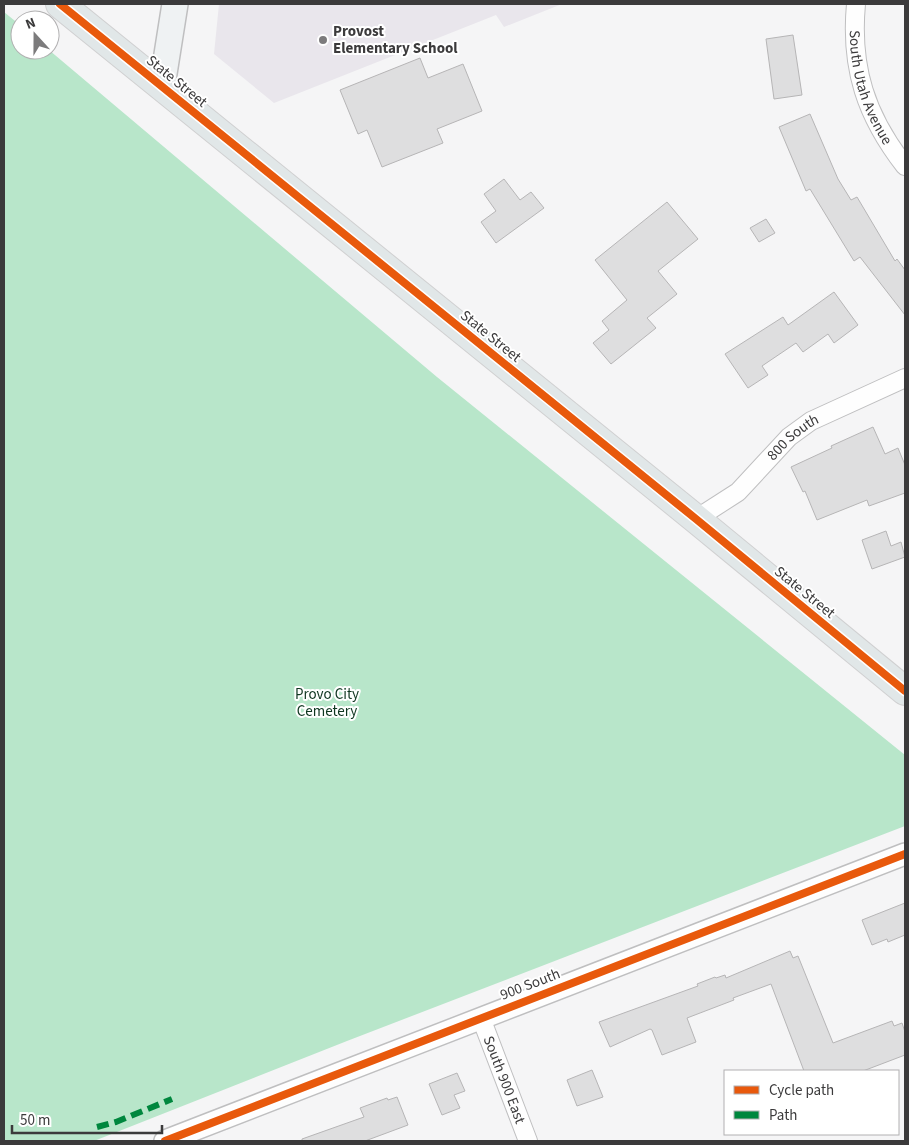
<svg xmlns="http://www.w3.org/2000/svg" width="909" height="1145" viewBox="0 0 909 1145" font-family="'Source Sans 3',sans-serif">
<style>
.built{fill:#e9e6ec}
.green{fill:#b8e6ca}
.building{fill:#dededf;stroke:#b6b5b6}
.lines{fill:none;stroke-linecap:round;stroke-linejoin:round}
.minor-casing{stroke:#bfbfc0;stroke-width:20}
.tertiary-casing{stroke:#bfbfc0;stroke-width:24}
.secondary-casing{stroke:#bfbfc0;stroke-width:28}
.primary-casing{stroke:#d0d0d1;stroke-width:30}
.minor{stroke:#fefefe;stroke-width:18}
.tertiary{stroke:#fefefe;stroke-width:21}
.secondary{stroke:#eff2f3;stroke-width:25}
.primary{stroke:#e1e7e8;stroke-width:28}
.quiet{stroke:#00873e;stroke-width:6;stroke-dasharray:12 6;stroke-linecap:butt}
.cycleway-casing{stroke:#fff;stroke-width:11}
.cycleway{stroke:#e8590c;stroke-width:8}
.poi-dot{fill:#7c7b7c;stroke:#fff;stroke-width:2}
.labels{text-anchor:middle;stroke-width:4;stroke-linejoin:round;paint-order:stroke}
.poi-label{font-size:15px;font-weight:bold;fill:#3b3a3b;stroke:#fff;text-anchor:start}
.street-label{font-size:15px;fill:#3b3a3b;stroke:#fff}
.park-label{font-size:15px;fill:#0f3620;stroke:#fff}
</style>
<rect width="100%" height="100%" fill="#f5f5f6"/>
<path class="built" d="M 219,4 L 562,4 L 504,27 L 496,15 L 274,103 L 214,54 Z"/>
<path class="green" d="M 4,12 L 20,25 L 20,50 L 49,50 L 437,377 L 905,755 L 905,826 L 347,1041 L 94,1141 L 4,1141 Z"/>
<path class="building" d="M 793,35 L 802,95 L 774,99 L 766,39 Z
M 420,58 L 428,78 L 463,64 L 482,111 L 437,129 L 443,143 L 382,167 L 367,130 L 358,134 L 340,90 Z
M 810,114 L 838,179 L 851,200 L 857,197 L 895,261 L 897,259 L 905,270 L 905,315 L 860,257 L 854,261 L 810,189 L 806,191 L 779,127 Z
M 504,179 L 520,200 L 531,192 L 544,208 L 496,243 L 481,222 L 496,211 L 484,194 Z
M 667,202 L 698,239 L 658,271 L 677,294 L 647,318 L 656,328 L 611,364 L 593,343 L 609,330 L 602,321 L 627,300 L 595,260 Z
M 766,219 L 775,233 L 759,242 L 750,228 Z
M 834,292 L 858,325 L 834,343 L 828,334 L 803,352 L 796,343 L 762,366 L 768,375 L 748,388 L 725,354 L 783,317 L 788,325 Z
M 873,427 L 885,454 L 898,448 L 905,465 L 905,493 L 869,506 L 867,500 L 817,520 L 805,491 L 803,492 L 791,467 L 832,448 L 831,446 Z
M 886,531 L 891,546 L 901,542 L 905,557 L 872,569 L 862,540 Z
M 905,903 L 905,935 L 888,942 L 887,939 L 872,945 L 862,920 Z
M 790,951 L 793,958 L 798,956 L 833,1043 L 892,1021 L 894,1026 L 902,1023 L 905,1032 L 905,1055 L 863,1071 L 804,1071 L 771,984 L 733,998 L 734,1000 L 687,1018 L 696,1042 L 662,1055 L 652,1030 L 650,1029 L 610,1047 L 599,1022 L 698,986 L 697,984 L 715,977 L 716,978 L 725,975 L 726,978 Z
M 592,1070 L 603,1097 L 577,1106 L 567,1080 Z
M 457,1073 L 465,1091 L 454,1095 L 460,1108 L 442,1115 L 429,1084 Z
M 397,1097 L 408,1125 L 365,1141 L 302,1141 L 302,1139 L 364,1117 L 360,1108 L 387,1098 L 388,1100 Z"/>
<g class="lines">
<defs>
<g id="minor">
<path id="s1" d="M 856,4 C 850,68 866,116 905,166"/>
<path id="s2" d="M 696,519 L 738,492 L 789,437 L 811,421 L 905,378"/>
<path id="s3" d="M 481,1018 L 528,1141"/>
</g>
<path id="tertiary" d="M 165,1141 L 905,854"/>
<path id="secondary" d="M 162,86 L 175,4"/>
<path id="primary" d="M 60,4 L 696,519 L 905,691"/>
</defs>
<use href="#minor" class="minor-casing"/>
<use href="#tertiary" class="tertiary-casing"/>
<use href="#secondary" class="secondary-casing"/>
<use href="#primary" class="primary-casing"/>
<use href="#minor" class="minor"/>
<use href="#tertiary" class="tertiary"/>
<use href="#secondary" class="secondary"/>
<use href="#primary" class="primary"/>
<path class="quiet" d="M 97,1127 L 116,1122 L 172,1099"/>
<defs>
<path id="cycleway" d="M 60,4 L 696,519 L 905,691
M 165,1141 L 905,854"/>
</defs>
<use href="#cycleway" class="cycleway-casing"/>
<use href="#cycleway" class="cycleway"/>
</g>
<circle class="poi-dot" cx="323" cy="40" r="5"/>
<g class="labels">
<g class="poi-label">
<text x="333" y="36">Provost<tspan x="333" dy="17">Elementary School</tspan></text>
</g>
<g class="street-label">
<text transform="translate(177 81) rotate(39)" y="5">State Street</text>
<text dy="5" stroke="none"><textPath href="#s1" startOffset="86">South Utah Avenue</textPath></text>
<text transform="translate(491 336) rotate(39)" y="5">State Street</text>
<text dy="5" stroke="none"><textPath href="#s2" startOffset="128">800 South</textPath></text>
<text transform="translate(805 592) rotate(39)" y="5">State Street</text>
<text transform="translate(530 984) rotate(-21)" y="5">900 South</text>
<text dy="5" stroke="none"><textPath href="#s3" startOffset="66">South 900 East</textPath></text>
</g>
<g class="park-label">
<text x="327" y="699">Provo City<tspan x="327" dy="17">Cemetery</tspan></text>
</g>
</g>
<rect width="909" height="1145" fill="none" stroke="#3b3a3b" stroke-width="10"/>
<rect x="724" y="1070" width="175" height="65" fill="#ffffff" stroke="#b1b0b1"/>
<rect x="734" y="1086" width="25" height="8" fill="#e8590c" stroke="#b1b0b1"/>
<text x="769" y="1095" font-size="15" fill="#3b3a3b">Cycle path</text>
<rect x="734" y="1111" width="25" height="8" fill="#00873e" stroke="#b1b0b1"/>
<text x="769" y="1120" font-size="15" fill="#3b3a3b">Path</text>
<g transform="translate(35 35) rotate(339)"><circle r="24" fill="#ffffff" stroke="#b1b0b1"/>
<path d="M0-4L9 19L0 12L-9 19Z" fill="#7c7b7c"/>
<text y="-8" font-size="14" font-weight="bold" text-anchor="middle" fill="#3b3a3b">N</text>
</g>
<path d="M12 1125v8h150v-8" fill="none" stroke="#3b3a3b" stroke-width="2.5"/>
<text x="20" y="1125" font-size="15" fill="#3b3a3b" stroke="#ffffff" stroke-width="4" paint-order="stroke">50 m</text>
</svg>
